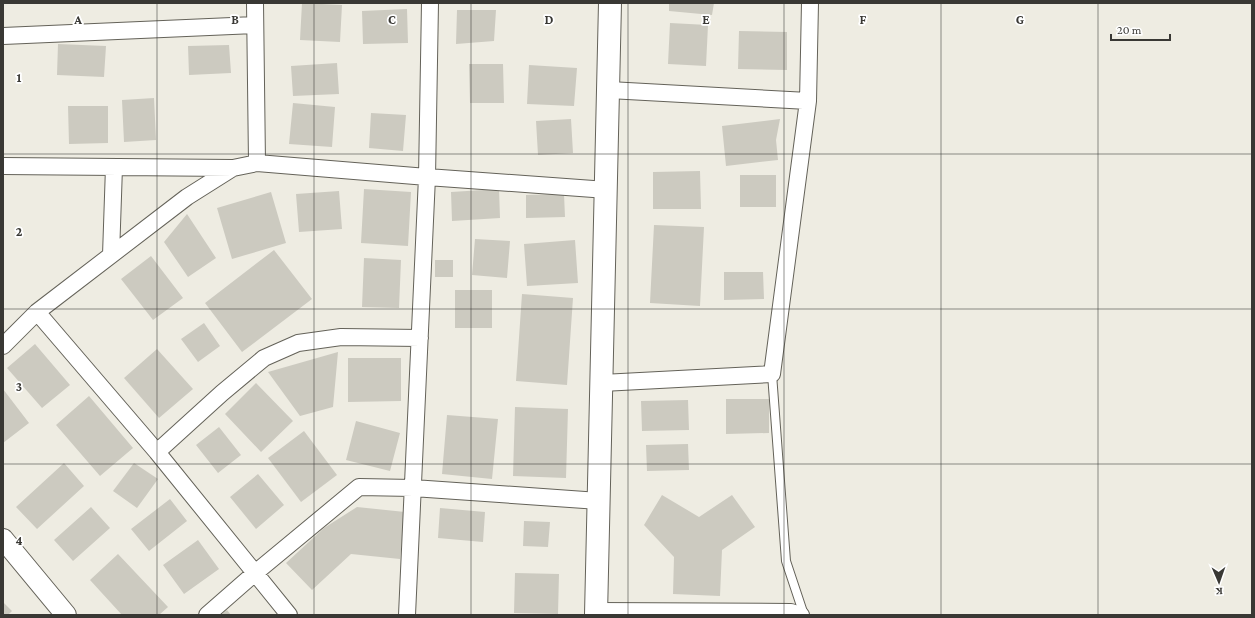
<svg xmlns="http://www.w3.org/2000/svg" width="1255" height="618" viewBox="0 0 1255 618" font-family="'Crimson Pro',serif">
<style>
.building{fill:#cccac0}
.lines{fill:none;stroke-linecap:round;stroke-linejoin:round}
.service-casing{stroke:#646259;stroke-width:10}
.minor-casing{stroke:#646259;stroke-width:18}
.tertiary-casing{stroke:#646259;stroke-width:22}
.secondary-casing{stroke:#646259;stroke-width:24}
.service{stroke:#fff;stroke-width:8}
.minor{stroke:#fff;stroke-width:16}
.tertiary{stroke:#fff;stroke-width:20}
.secondary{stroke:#fff;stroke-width:22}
.grid{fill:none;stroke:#393834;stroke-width:1;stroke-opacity:0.55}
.grid-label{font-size:13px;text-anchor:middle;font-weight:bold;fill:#393834;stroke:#fff;stroke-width:3.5;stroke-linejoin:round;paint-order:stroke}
</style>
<rect width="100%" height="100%" fill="#eeece2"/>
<path class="building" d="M 302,3 L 342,5 L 340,42 L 300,40 Z
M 669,3 L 714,3 L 712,15 L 669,11 Z
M 407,9 L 408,43 L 363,44 L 362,11 Z
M 457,10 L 496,10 L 494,41 L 456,44 Z
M 670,23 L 708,25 L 706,66 L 668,64 Z
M 739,31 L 787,32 L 787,70 L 738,69 Z
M 58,44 L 106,46 L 104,77 L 57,75 Z
M 229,45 L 231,73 L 189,75 L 188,46 Z
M 337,63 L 339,94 L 293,96 L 291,66 Z
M 469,64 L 503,64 L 504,103 L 470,103 Z
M 529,65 L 577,68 L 574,106 L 527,104 Z
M 154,98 L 156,140 L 124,142 L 122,100 Z
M 293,103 L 335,107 L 332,147 L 289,144 Z
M 68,106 L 108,106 L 108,143 L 69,144 Z
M 371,113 L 406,115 L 403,151 L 369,148 Z
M 571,119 L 573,153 L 538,155 L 536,121 Z
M 780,119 L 776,140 L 778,160 L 726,166 L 722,126 Z
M 700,171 L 701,209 L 653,209 L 653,172 Z
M 740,175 L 776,175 L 776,207 L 740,207 Z
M 364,189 L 411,192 L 408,246 L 361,243 Z
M 499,189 L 500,218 L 452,221 L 451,192 Z
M 339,191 L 342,229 L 299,232 L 296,194 Z
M 271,192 L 286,243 L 232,259 L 217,208 Z
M 564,194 L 565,217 L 526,218 L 526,195 Z
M 187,214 L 216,258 L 188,277 L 164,242 Z
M 654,225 L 704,227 L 700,306 L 650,303 Z
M 475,239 L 510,241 L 507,278 L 472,275 Z
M 575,240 L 578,283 L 527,286 L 524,244 Z
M 274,250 L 312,299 L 242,352 L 205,303 Z
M 151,256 L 183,298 L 153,320 L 121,279 Z
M 364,258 L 401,260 L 399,308 L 362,307 Z
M 435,260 L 453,260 L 453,277 L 435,277 Z
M 724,272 L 763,272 L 764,299 L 724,300 Z
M 455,290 L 492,290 L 492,328 L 455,328 Z
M 522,294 L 573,298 L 567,385 L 516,381 Z
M 204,323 L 220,346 L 198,362 L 181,339 Z
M 35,344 L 70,385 L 42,408 L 7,368 Z
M 157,349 L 193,389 L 159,418 L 124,378 Z
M 338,352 L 333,407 L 300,416 L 268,372 Z
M 348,358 L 401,358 L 401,401 L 348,402 Z
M 256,383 L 293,421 L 261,452 L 225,414 Z
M 3,389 L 29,423 L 3,443 Z
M 89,396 L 133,448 L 100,476 L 56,425 Z
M 726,399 L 769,399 L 769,433 L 726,434 Z
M 688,400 L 689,430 L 642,431 L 641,401 Z
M 515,407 L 568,409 L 566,478 L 513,476 Z
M 447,415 L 498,419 L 492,479 L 442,474 Z
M 356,421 L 400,433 L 390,471 L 346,460 Z
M 219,427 L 241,455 L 218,473 L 196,445 Z
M 304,431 L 337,475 L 301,502 L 268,458 Z
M 688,444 L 689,470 L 647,471 L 646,445 Z
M 64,463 L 84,486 L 37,529 L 16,507 Z
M 134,463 L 158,479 L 137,508 L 113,491 Z
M 258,474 L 284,505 L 256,529 L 230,497 Z
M 662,495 L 699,517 L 732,495 L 755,527 L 722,550 L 720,596 L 673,594 L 674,557 L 644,525 Z
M 170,499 L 187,521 L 149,551 L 131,529 Z
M 91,507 L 110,528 L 73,561 L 54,540 Z
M 357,507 L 405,512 L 400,559 L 351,554 L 312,590 L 286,563 L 324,528 Z
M 440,508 L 485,512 L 483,542 L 438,538 Z
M 524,521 L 550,522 L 548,547 L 523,546 Z
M 198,540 L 219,569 L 184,594 L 163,565 Z
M 118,554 L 168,607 L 159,615 L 122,615 L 90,580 Z
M 515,573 L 559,574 L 558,614 L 514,613 Z
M 3,602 L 12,611 L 8,615 L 3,615 Z
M 227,610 L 231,615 L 221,615 Z"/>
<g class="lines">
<defs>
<path id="service" d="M 772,374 L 786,561 L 804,615"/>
<path id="minor" d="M 255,3 L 257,163
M 3,36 L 255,25
M 609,90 L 808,101
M 3,166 L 233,168
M 111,255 L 114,167
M 37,312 L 157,452 L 289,615
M 3,346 L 37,312 L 187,197 L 233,168 L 257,163 L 427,177 L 607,190
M 602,383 L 772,374 L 808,101 L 810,3
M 157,452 L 222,393 L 264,358 L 298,343 L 341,337 L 420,338
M 596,611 L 791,612 L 801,615
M 207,615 L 255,573 L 359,487 L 413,488 L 599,501
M 407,615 L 427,177 L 430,3"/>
<path id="tertiary" d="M 3,539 L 66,615"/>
<path id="secondary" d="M 596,615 L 610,3"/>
</defs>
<use href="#service" class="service-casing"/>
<use href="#minor" class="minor-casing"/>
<use href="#tertiary" class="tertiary-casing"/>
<use href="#secondary" class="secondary-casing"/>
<use href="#service" class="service"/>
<use href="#minor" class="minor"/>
<use href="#tertiary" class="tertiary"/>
<use href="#secondary" class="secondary"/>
</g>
<path class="grid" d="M 157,3 L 157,615M 314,3 L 314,615M 471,3 L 471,615M 628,3 L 628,615M 784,3 L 784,615M 941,3 L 941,615M 1098,3 L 1098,615M 3,154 L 1252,154M 3,309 L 1252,309M 3,464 L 1252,464"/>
<g class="grid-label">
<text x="78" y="24">A</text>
<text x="235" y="24">B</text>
<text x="392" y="24">C</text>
<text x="549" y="24">D</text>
<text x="706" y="24">E</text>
<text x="863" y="24">F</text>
<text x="1020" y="24">G</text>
<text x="19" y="82">1</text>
<text x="19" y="236">2</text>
<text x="19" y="391">3</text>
<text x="19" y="545">4</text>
</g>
<rect width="1255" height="618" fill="none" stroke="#393834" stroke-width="8"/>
<g transform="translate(1219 582) rotate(178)" stroke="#ffffff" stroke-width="3" paint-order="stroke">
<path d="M0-3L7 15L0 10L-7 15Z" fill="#393834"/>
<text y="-6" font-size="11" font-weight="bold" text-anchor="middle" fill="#393834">K</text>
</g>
<path d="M1111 34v6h59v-6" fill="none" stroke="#393834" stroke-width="2"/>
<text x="1117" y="34" font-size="12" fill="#393834" stroke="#ffffff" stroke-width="3" paint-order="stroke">20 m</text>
</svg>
